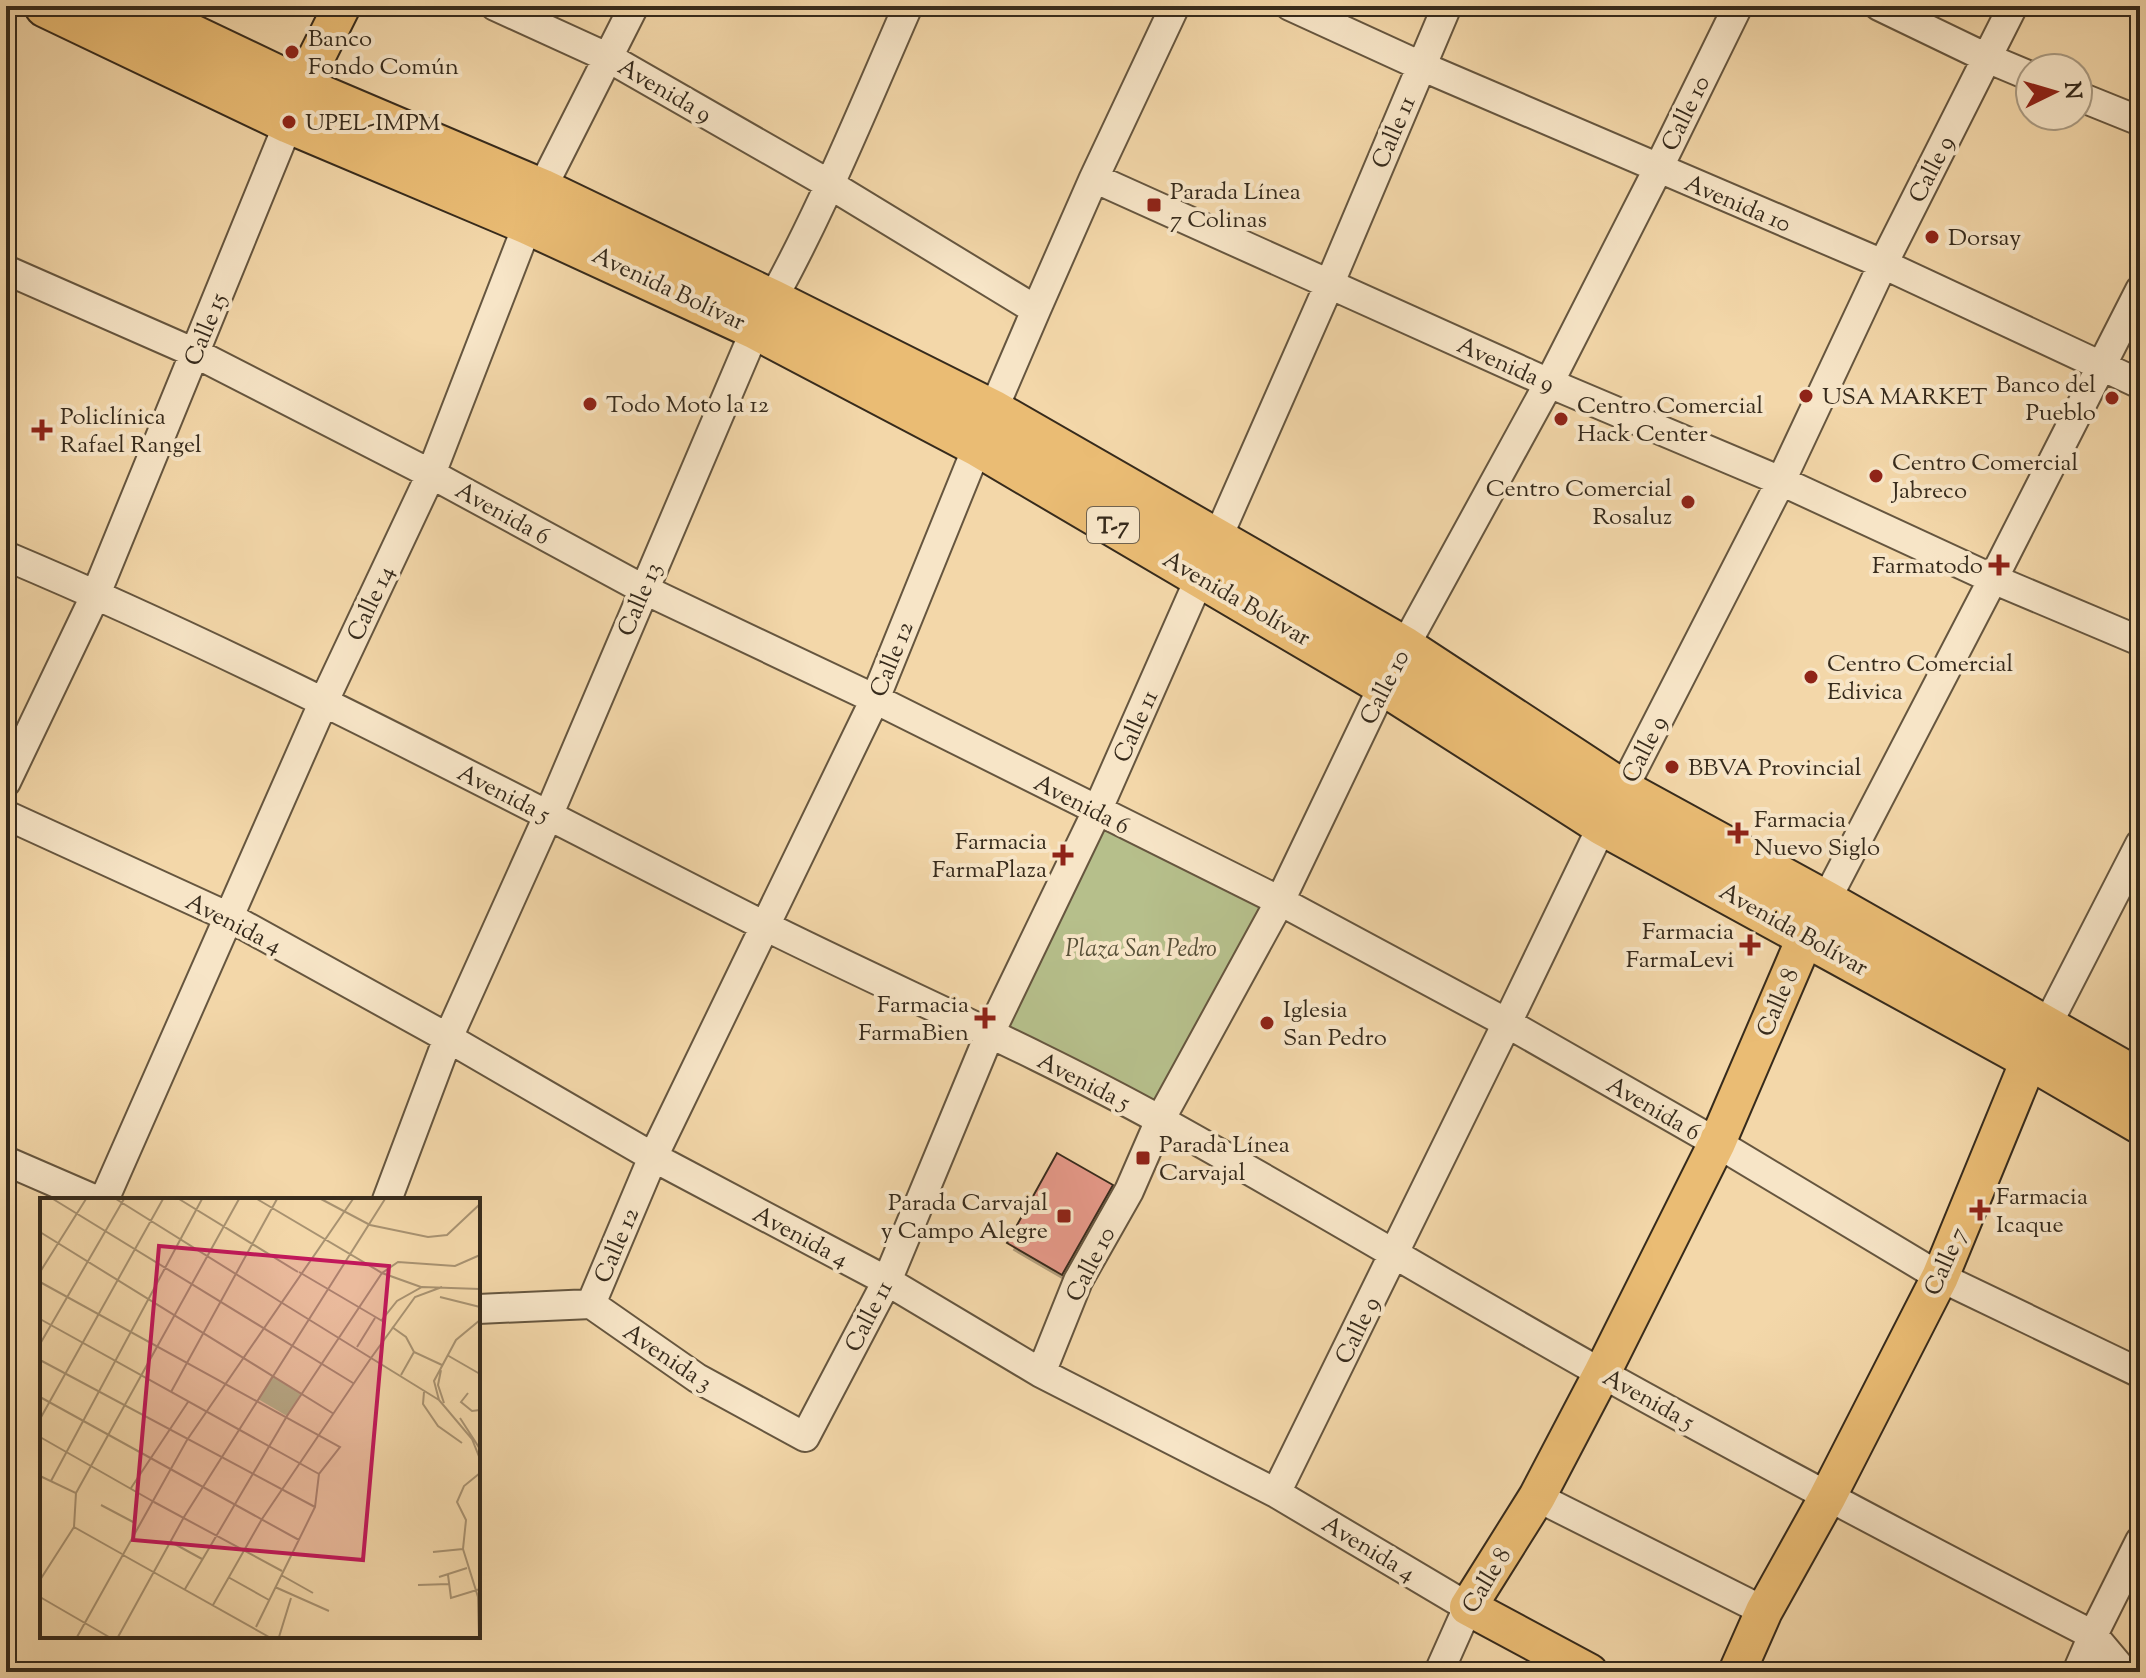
<svg xmlns="http://www.w3.org/2000/svg" width="2146" height="1678" viewBox="0 0 2146 1678" font-family="'Sorts Mill Goudy',serif">
<style>
.green{fill:#b6bf8b;stroke:#767554;stroke-width:2}
.building{fill:#e69989;stroke:#372b1c;stroke-width:2;filter:url(#shadow)}
.lines{fill:none;stroke-linecap:round;stroke-linejoin:round}
.minor-casing{stroke:#66563f;stroke-width:32}
.major-casing{stroke:#372b1c;stroke-width:40}
.highway-casing{stroke:#372b1c;stroke-width:46}
.minor{stroke:#f7e5c7;stroke-width:28}
.major{stroke:#eabc74;stroke-width:36}
.highway{stroke:#eabc74;stroke-width:42}
.poi-dot{fill:#8f2418;stroke:#f7e5c7;stroke-width:3}
.labels{text-anchor:middle;stroke-width:8;stroke-linejoin:round;paint-order:stroke}
.shield{fill:#f7e5c7;stroke:#71634f;stroke-width:2}
.shield-label{font-size:22px;font-weight:bold;fill:#372b1c}
.poi-label{font-size:24px;fill:#372b1c;stroke:#f7e5c7;text-anchor:start}
.street-label{font-size:24px;fill:#372b1c;stroke:#f7e5c7}
.park-label{font-size:24px;font-style:italic;fill:#575038;stroke:#f7e5c7}
.inset-road{fill:none;stroke:#a89271;stroke-width:2}
.view{fill:#c2185b;fill-opacity:0.15;stroke:#c2185b;stroke-width:4}
.inset-edge{fill:none;stroke:#372b1c;stroke-width:4}
</style>
<defs>
<filter id="shadow"><feDropShadow dx="7" dy="7" stdDeviation="0" flood-color="#0004"/></filter>
</defs>
<rect width="100%" height="100%" fill="#f3d7a9"/>
<filter id="stains"><feTurbulence type="fractalNoise" baseFrequency=".0025" numOctaves="4"/><feColorMatrix values="0 0 0 0 .2 0 0 0 0 .09 0 0 0 0 .02 0 0 0 .5 -.17"/></filter>
<radialGradient id="worn" r=".72"><stop offset=".6" stop-color="#630" stop-opacity="0"/><stop offset="1" stop-color="#630" stop-opacity=".3"/></radialGradient>
<path class="green" d="M 1097,811 L 1280,901 L 1160,1120 L 990,1033 Z"/>
<path class="building" d="M 1057,1153 L 1113,1185 L 1062,1275 L 1007,1243 Z"/>
<g class="lines">
<defs>
<path id="minor" d="M 495,6 L 609,58 L 829,184 L 1036,310
M 1290,6 L 1421,66 L 1883,264 L 2140,384
M 1879,6 L 1987,58 L 2030,76
M 2078,96 L 2140,121
M 1094,178 L 1549,383 L 1781,481 L 1993,579 L 2140,641
M 6,270 L 195,353 L 431,474 L 643,589 L 875,699 L 1280,901 L 1507,1023 L 1717,1143 L 1940,1277 L 2140,1373
M 6,556 C 260,663 503,793 749,918 C 886,987 1028,1047 1162,1121 C 1310,1203 1455,1291 1603,1374 C 1765,1464 1928,1550 2093,1635 L 2124,1672
M 6,782 L 96,594 L 289,122
M 6,815 L 229,917 L 448,1038 L 653,1157 L 887,1281 L 1041,1373 L 1276,1493 L 1468,1607 L 1439,1672
M 1825,902 L 1993,579 L 2140,290
M 2046,1027 L 2140,844
M 6,1161 L 96,1200
M 104,1200 L 324,701 L 431,474 L 541,190 L 634,6
M 387,1200 L 448,1038 L 548,816 L 756,328 C 815,228 861,113 908,6
M 591,1304 L 653,1157 L 875,699 L 978,445 L 1036,310 L 1094,178 L 1175,6
M 478,1309 L 591,1304 L 697,1378 L 805,1437 L 887,1281 L 990,1033 L 1097,811 L 1329,285 L 1447,6
M 1041,1373 L 1078,1281 L 1129,1191 L 1160,1120 L 1280,901 L 1384,684 L 1549,383 L 1658,169 L 1738,6
M 1276,1493 L 1507,1023 L 1603,824 L 1622,791 L 1781,481 L 1883,264 L 2013,6
M 1537,1497 L 1764,1611
M 2077,1672 L 2093,1635 L 2140,1541"/>
<path id="major" d="M 292,113 L 301,88 L 342,6
M 1589,1672 L 1468,1607 L 1537,1497 L 1602,1373 L 1717,1143 L 1806,936 L 1820,910
M 1737,1672 L 1764,1611 L 1827,1498 L 1940,1277 L 2030,1058 L 2041,1035"/>
<path id="highway" d="M 46,6 L 289,122 L 528,223 L 756,328 L 978,445 L 1384,684 L 1603,824 L 2030,1058 L 2140,1122
M 129,6 L 301,88 L 541,190 L 772,301 L 992,411 L 1404,648 L 1622,791 L 1825,902 L 2140,1081"/>
</defs>
<use href="#minor" class="minor-casing"/>
<use href="#major" class="major-casing"/>
<use href="#highway" class="highway-casing"/>
<use href="#minor" class="minor"/>
<use href="#major" class="major"/>
<use href="#highway" class="highway"/>
</g>
<g class="poi-dot">
<circle cx="292" cy="52" r="8"/>
<circle cx="289" cy="122" r="8"/>
<rect x="1146" y="197" width="16" height="16" rx="4"/>
<circle cx="1932" cy="237" r="8"/>
<circle cx="1806" cy="396" r="8"/>
<circle cx="2112" cy="398" r="8"/>
<circle cx="590" cy="404" r="8"/>
<circle cx="1561" cy="419" r="8"/>
<path d="M38 418h8v8h8v8h-8v8h-8v-8h-8v-8h8z"/>
<circle cx="1876" cy="476" r="8"/>
<circle cx="1688" cy="502" r="8"/>
<path d="M1995 553h8v8h8v8h-8v8h-8v-8h-8v-8h8z"/>
<circle cx="1811" cy="677" r="8"/>
<circle cx="1672" cy="767" r="8"/>
<path d="M1734 821h8v8h8v8h-8v8h-8v-8h-8v-8h8z"/>
<path d="M1059 843h8v8h8v8h-8v8h-8v-8h-8v-8h8z"/>
<path d="M1746 933h8v8h8v8h-8v8h-8v-8h-8v-8h8z"/>
<path d="M981 1006h8v8h8v8h-8v8h-8v-8h-8v-8h8z"/>
<circle cx="1267" cy="1023" r="8"/>
<rect x="1135" y="1150" width="16" height="16" rx="4"/>
<path d="M1976 1198h8v8h8v8h-8v8h-8v-8h-8v-8h8z"/>
<rect x="1056" y="1208" width="16" height="16" rx="4"/>
</g>
<g class="labels">
<rect class="shield" x="1087" y="507" width="52" height="36" rx="6"/>
<g class="shield-label">
<text x="1113" y="533">T-7</text>
</g>
<g class="poi-label">
<text x="308" y="46">Banco<tspan x="308" dy="28">Fondo Común</tspan></text>
<text x="305" y="130">UPEL-IMPM</text>
<text x="1170" y="199">Parada Línea<tspan x="1170" dy="28">7 Colinas</tspan></text>
<text x="1948" y="245">Dorsay</text>
<text x="2096" y="392" text-anchor="end">Banco del<tspan x="2096" dy="28">Pueblo</tspan></text>
<text x="1822" y="404">USA MARKET</text>
<text x="606" y="412">Todo Moto la 12</text>
<text x="1577" y="413">Centro Comercial<tspan x="1577" dy="28">Hack Center</tspan></text>
<text x="60" y="424">Policlínica<tspan x="60" dy="28">Rafael Rangel</tspan></text>
<text x="1892" y="470">Centro Comercial<tspan x="1892" dy="28">Jabreco</tspan></text>
<text x="1672" y="496" text-anchor="end">Centro Comercial<tspan x="1672" dy="28">Rosaluz</tspan></text>
<text x="1983" y="573" text-anchor="end">Farmatodo</text>
<text x="1827" y="671">Centro Comercial<tspan x="1827" dy="28">Edivica</tspan></text>
<text x="1688" y="775">BBVA Provincial</text>
<text x="1754" y="827">Farmacia<tspan x="1754" dy="28">Nuevo Siglo</tspan></text>
<text x="1047" y="849" text-anchor="end">Farmacia<tspan x="1047" dy="28">FarmaPlaza</tspan></text>
<text x="1734" y="939" text-anchor="end">Farmacia<tspan x="1734" dy="28">FarmaLevi</tspan></text>
<text x="969" y="1012" text-anchor="end">Farmacia<tspan x="969" dy="28">FarmaBien</tspan></text>
<text x="1283" y="1017">Iglesia<tspan x="1283" dy="28">San Pedro</tspan></text>
<text x="1159" y="1152">Parada Línea<tspan x="1159" dy="28">Carvajal</tspan></text>
<text x="1996" y="1204">Farmacia<tspan x="1996" dy="28">Icaque</tspan></text>
<text x="1048" y="1210" text-anchor="end">Parada Carvajal<tspan x="1048" dy="28">y Campo Alegre</tspan></text>
</g>
<g class="street-label">
<text transform="translate(665 90) rotate(30)" y="8">Avenida 9</text>
<text transform="translate(1685 113) rotate(-64)" y="8">Calle 10</text>
<text transform="translate(1393 132) rotate(-67)" y="8">Calle 11</text>
<text transform="translate(1931 169) rotate(-63)" y="8">Calle 9</text>
<text transform="translate(1738 203) rotate(23)" y="8">Avenida 10</text>
<text transform="translate(669 288) rotate(25)" y="8">Avenida Bolívar</text>
<text transform="translate(205 329) rotate(-68)" y="8">Calle 15</text>
<text transform="translate(1506 364) rotate(24)" y="8">Avenida 9</text>
<text transform="translate(503 513) rotate(29)" y="8">Avenida 6</text>
<text transform="translate(1237 598) rotate(30)" y="8">Avenida Bolívar</text>
<text transform="translate(639 599) rotate(-67)" y="8">Calle 13</text>
<text transform="translate(370 603) rotate(-65)" y="8">Calle 14</text>
<text transform="translate(891 659) rotate(-68)" y="8">Calle 12</text>
<text transform="translate(1384 687) rotate(-63)" y="8">Calle 10</text>
<text transform="translate(1135 726) rotate(-66)" y="8">Calle 11</text>
<text transform="translate(1644 749) rotate(-63)" y="8">Calle 9</text>
<text transform="translate(504 793) rotate(27)" y="8">Avenida 5</text>
<text transform="translate(1082 804) rotate(27)" y="8">Avenida 6</text>
<text transform="translate(234 923) rotate(27)" y="8">Avenida 4</text>
<text transform="translate(1794 929) rotate(29)" y="8">Avenida Bolívar</text>
<text transform="translate(1777 1002) rotate(-67)" y="8">Calle 8</text>
<text transform="translate(1084 1081) rotate(27)" y="8">Avenida 5</text>
<text transform="translate(1654 1108) rotate(30)" y="8">Avenida 6</text>
<text transform="translate(801 1236) rotate(28)" y="8">Avenida 4</text>
<text transform="translate(616 1245) rotate(-67)" y="8">Calle 12</text>
<text transform="translate(1945 1261) rotate(-66)" y="8">Calle 7</text>
<text transform="translate(1090 1264) rotate(-63)" y="8">Calle 10</text>
<text transform="translate(868 1316) rotate(-63)" y="8">Calle 11</text>
<text transform="translate(1357 1330) rotate(-64)" y="8">Calle 9</text>
<text transform="translate(668 1357) rotate(34)" y="8">Avenida 3</text>
<text transform="translate(1649 1399) rotate(29)" y="8">Avenida 5</text>
<text transform="translate(1369 1548) rotate(31)" y="8">Avenida 4</text>
<text transform="translate(1486 1580) rotate(-59)" y="8">Calle 8</text>
</g>
<g class="park-label">
<text x="1141" y="956">Plaza San Pedro</text>
</g>
</g>
<g transform="translate(40 1198)">
<rect width="440" height="440" fill="#f3d7a9"/>
<path d="M 232,177 L 261,196 L 247,218 L 218,201 Z" fill="#b6bf8b"/>
<path class="inset-road" d="M 13,1 L 313,185M 76,1 L 239,103M 139,1 L 258,74M 217,1 L 342,75 L 381,89M 281,1 L 330,27 L 388,39 L 407,37 L 440,6M 0,34 L 294,216M 0,74 L 46,1M 259,74 L 344,124M 0,84 L 300,249 L 279,276 L 275,309 L 216,429M 400,99 L 440,109M 239,103 L 331,160 L 375,99 L 402,89M 0,121 L 279,276M 440,122 L 416,142 L 394,183 L 399,202 L 432,241 L 440,261M 341,123 L 357,103 L 382,89 L 440,91M 352,129 L 366,139 L 374,154 L 402,167M 0,146 L 84,1M 317,149 L 335,120M 407,157 L 440,176M 0,162 L 275,309M 401,172 L 398,187 L 404,205M 361,177 L 374,154M 131,194 L 237,1M 384,194 L 383,206 L 398,228 L 422,245M 428,195 L 421,204 L 432,213 L 440,212M 0,199 L 259,342M 420,220 L 440,251M 0,221 L 123,1M 0,239 L 114,304M 0,278 L 36,295 L 34,329 L 82,356M 11,283 L 162,1M 91,290 L 148,204M 36,295 L 199,1M 114,304 L 242,373M 61,307 L 95,325M 131,344 L 162,361M 393,354 L 423,351M 83,357 L 229,439M 241,377 L 273,395M 408,377 L 411,400 L 440,391M 188,379 L 229,402M 399,379 L 427,370M 0,382 L 34,329M 378,387 L 409,386M 235,389 L 289,413M 145,391 L 247,218 L 342,75 L 358,64 L 415,68 L 440,57M 0,399 L 69,439M 173,407 L 222,321 L 331,160 L 399,202M 37,439 L 147,242 L 313,1M 78,439 L 144,319 L 345,1M 239,439 L 251,400M 439,439 L 438,399 L 423,351 L 426,322 L 417,304 L 424,288 L 440,275"/>
<path class="view" d="M 119,48 L 349,68 L 323,362 L 93,342 Z"/>
<rect width="440" height="440" class="inset-edge"/>
</g>
<rect width="2146" height="1678" fill="none" stroke="#f3d7a9" stroke-width="32"/>
<rect x="8" y="8" width="2130" height="1662" fill="none" stroke="#372b1c" stroke-width="4"/>
<rect x="16" y="16" width="2114" height="1646" fill="none" stroke="#372b1c" stroke-width="2"/>
<g transform="translate(2054 92) rotate(85)"><circle r="38" fill="#f7e5c7" stroke="#aa9b83" stroke-width="2"/>
<path d="M0-6L14 30L0 20L-14 30Z" fill="#8f2418"/>
<text y="-12" font-size="22" font-weight="bold" text-anchor="middle" fill="#372b1c">N</text>
</g>
<rect width="100%" height="100%" filter="url(#stains)"/>
<rect width="100%" height="100%" fill="url(#worn)"/>
</svg>
